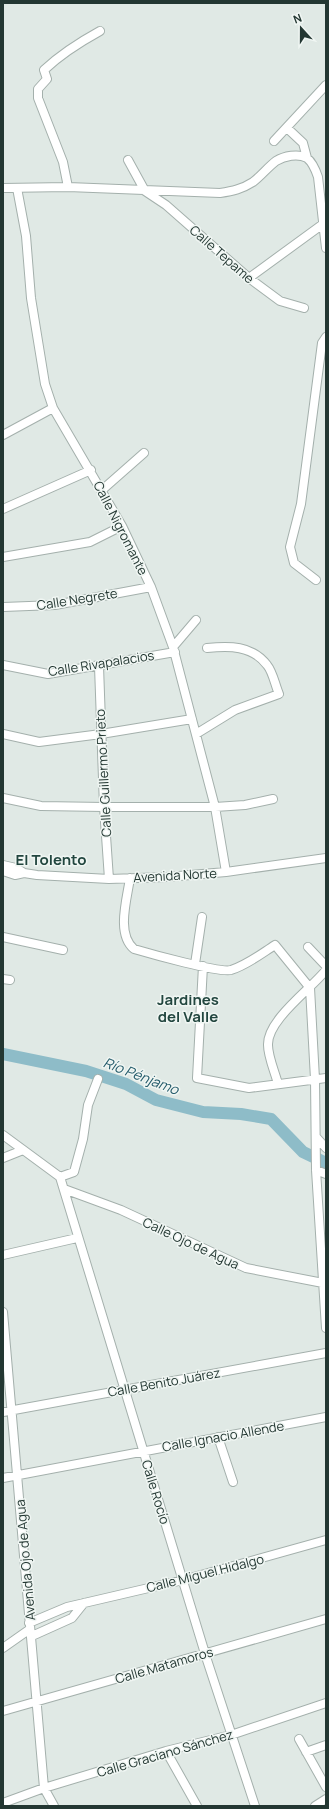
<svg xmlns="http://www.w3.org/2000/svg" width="329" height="1809" viewBox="0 0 329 1809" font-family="Manrope,sans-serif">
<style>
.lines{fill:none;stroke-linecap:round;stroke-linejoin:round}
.river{stroke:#8ebcc8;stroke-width:12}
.minor-casing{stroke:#a4b0ac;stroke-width:10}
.minor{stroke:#fff;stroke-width:8}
.labels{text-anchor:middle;stroke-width:3;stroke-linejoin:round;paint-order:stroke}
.street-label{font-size:13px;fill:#233732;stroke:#f0f6f3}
.water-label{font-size:14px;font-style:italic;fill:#255c6b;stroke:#f0f6f3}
.quarter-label{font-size:15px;font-weight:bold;fill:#22463f;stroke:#f0f6f3}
</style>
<rect width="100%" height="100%" fill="#e0e9e5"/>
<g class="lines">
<path class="river" d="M 3,1054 L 86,1071 L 126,1084 L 156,1100 L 203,1112 L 241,1114 L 271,1119 L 303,1152 L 326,1163"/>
<defs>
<path id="minor" d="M 287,128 L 303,143 L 307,158
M 274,141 L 326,85
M 128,160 L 145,191 L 166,205 L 249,278 L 280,301 L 304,308
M 68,187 L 63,162 L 38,98 L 38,89 L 47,79 L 44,70 C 61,54 80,42 100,31
M 3,188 L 68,187 L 220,193 C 233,191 242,189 253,182 C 261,176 268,167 276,161 C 284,156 298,153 307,158 C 312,162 316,171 318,177 L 326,248
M 17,188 L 26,236 L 31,298 L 45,384 L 53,408 L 122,526 L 151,587 L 173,647 L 215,807 L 226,872
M 249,278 L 323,224
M 3,435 L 53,408
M 102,490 L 144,453
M 3,509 L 91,470
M 3,557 L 90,542 L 122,526
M 316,580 L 294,563 L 290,547 L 301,504 L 322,343 L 326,337
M 3,607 L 55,605 L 151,587
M 173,647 L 196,620
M 3,665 L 48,674 L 175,652
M 99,666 L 104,807 L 109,879
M 3,734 L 39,742 L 101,734 L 192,719
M 196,734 L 235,710 L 279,694 C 275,685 273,672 267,665 C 252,645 229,646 207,648
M 3,798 L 41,806 L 104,807 L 215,807 L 245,805 L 273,799
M 3,865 L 16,868 L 24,873
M 3,871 L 15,875 L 24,873 L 37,875 L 109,879 L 167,877 L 226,872 L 326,858
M 130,878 C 127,899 116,934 134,949 C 151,954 219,973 231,970 C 247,965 261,954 275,945 L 310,988 L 315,1079 L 316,1170 L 326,1328
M 3,937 L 63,950
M 308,947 L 326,966
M 195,964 L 202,917
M 203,966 L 197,1078 L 249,1088 L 326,1078
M 3,979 L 10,980
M 278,1084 C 275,1072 268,1057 268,1045 C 267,1020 311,989 326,970
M 3,1135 L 60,1177
M 316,1137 L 326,1148
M 3,1158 L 23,1150
M 316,1170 L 326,1174
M 60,1177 L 207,1660 L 255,1806
M 60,1177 L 74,1172 L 83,1139 L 88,1105 L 98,1079
M 64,1189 L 121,1210 L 246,1268 L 323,1283
M 3,1255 L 77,1238
M 3,1312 L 44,1788 L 54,1806
M 3,1412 L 326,1353
M 218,1437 L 233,1482
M 3,1478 L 326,1417
M 29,1623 L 67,1607 L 183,1580 L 326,1540
M 32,1636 L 72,1618 L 84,1603
M 3,1648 L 30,1629
M 3,1711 L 326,1619
M 299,1739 L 326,1787
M 166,1751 L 197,1806
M 306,1752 L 326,1745
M 3,1803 L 44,1788 L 166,1751 L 231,1735 L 326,1703
M 315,1806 L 326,1799"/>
</defs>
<use href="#minor" class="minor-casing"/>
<use href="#minor" class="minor"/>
</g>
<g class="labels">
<g class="street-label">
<text transform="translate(222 254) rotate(41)" y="5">Calle Tepame</text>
<text transform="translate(121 528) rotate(63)" y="5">Calle Nigromante</text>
<text transform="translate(77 599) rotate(-9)" y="5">Calle Negrete</text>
<text transform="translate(101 663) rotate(-9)" y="5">Calle Rivapalacios</text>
<text transform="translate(103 773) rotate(-93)" y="5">Calle Guillermo Prieto</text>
<text transform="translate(175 875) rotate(-3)" y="5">Avenida Norte</text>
<text transform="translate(191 1243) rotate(25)" y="5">Calle Ojo de Agua</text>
<text transform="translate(164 1382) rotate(-10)" y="5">Calle Benito Juárez</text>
<text transform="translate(223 1436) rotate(-10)" y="5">Calle Ignacio Allende</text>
<text transform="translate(156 1492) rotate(73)" y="5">Calle Rocío</text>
<text transform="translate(25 1560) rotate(-95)" y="5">Avenida Ojo de Agua</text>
<text transform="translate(205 1573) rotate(-14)" y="5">Calle Miguel Hidalgo</text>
<text transform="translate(164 1665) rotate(-16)" y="5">Calle Matamoros</text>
<text transform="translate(165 1753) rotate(-16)" y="5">Calle Graciano Sánchez</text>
</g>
<g class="water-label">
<text transform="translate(141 1076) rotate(21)" y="5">Río Pénjamo</text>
</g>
<g class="quarter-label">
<text x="51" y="865">El Tolento</text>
<text x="188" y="1005">Jardines<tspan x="188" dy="17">del Valle</tspan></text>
</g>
</g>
<rect width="329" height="1809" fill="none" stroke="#233732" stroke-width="8"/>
<g transform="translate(301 28) rotate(339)" stroke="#f0f6f3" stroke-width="3" paint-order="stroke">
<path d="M0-3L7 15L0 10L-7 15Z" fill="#233732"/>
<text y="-6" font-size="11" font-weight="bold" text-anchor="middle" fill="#233732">N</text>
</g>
</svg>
